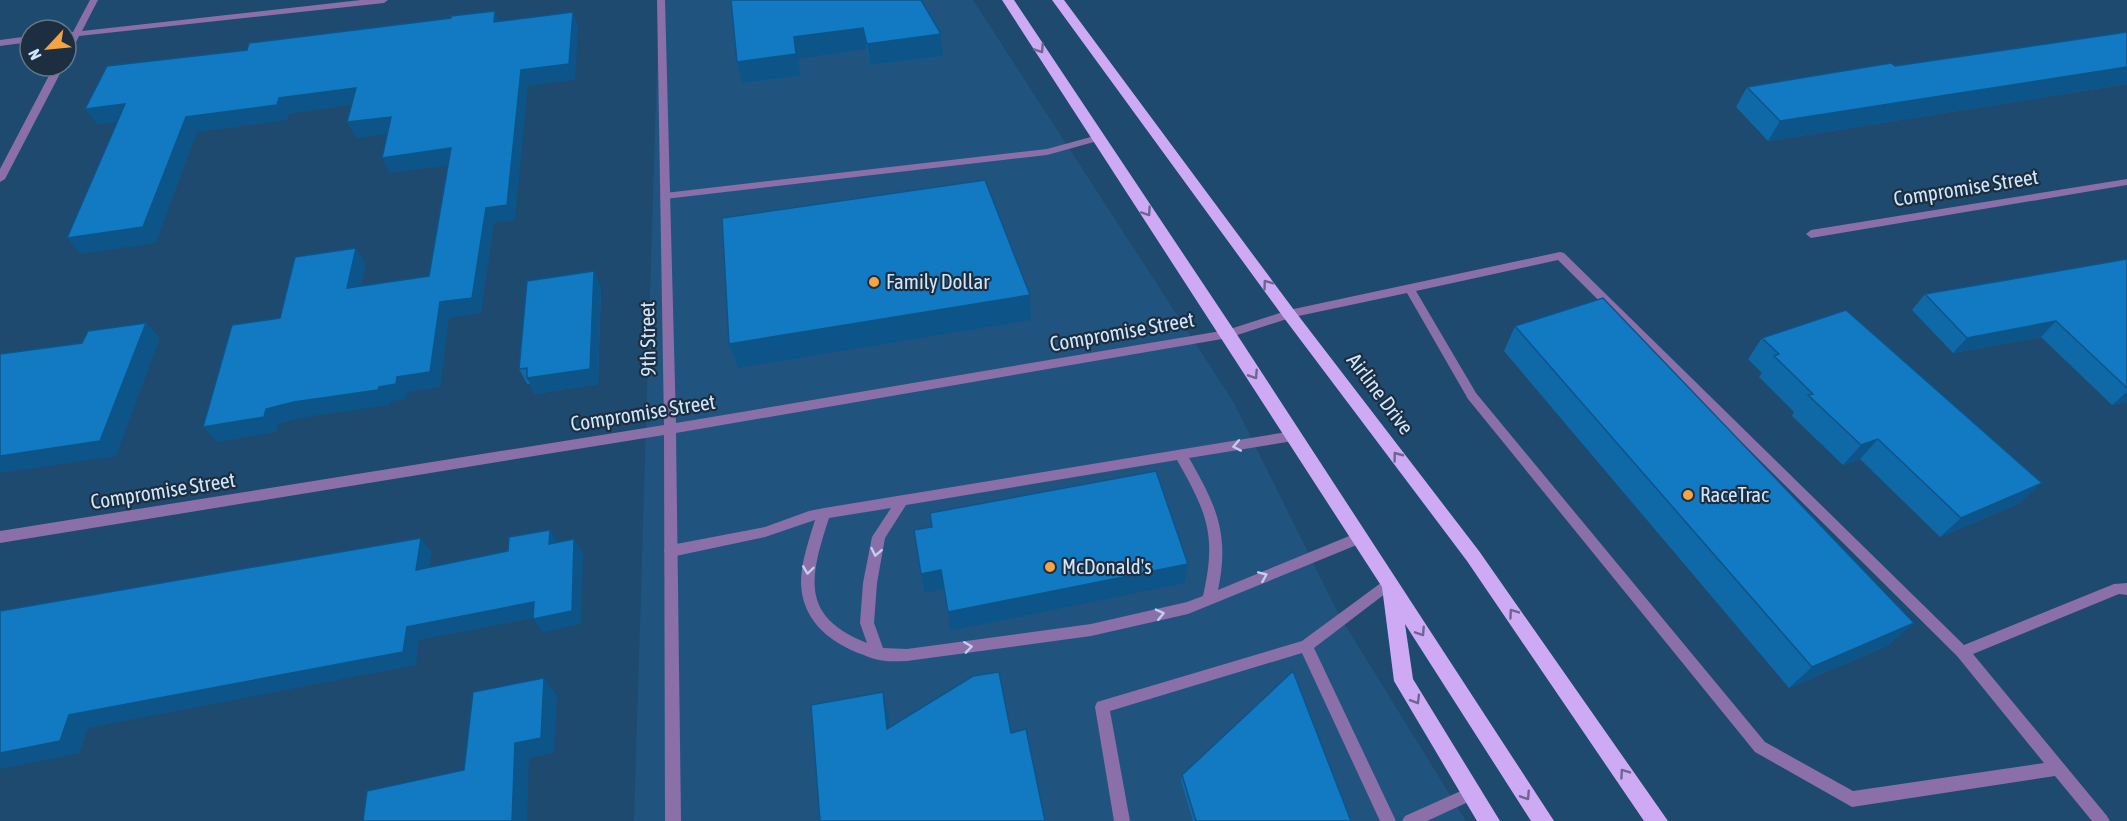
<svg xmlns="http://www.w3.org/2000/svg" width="2127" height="821" viewBox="0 0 2127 821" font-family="'Asap Condensed',sans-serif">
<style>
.built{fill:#20547e}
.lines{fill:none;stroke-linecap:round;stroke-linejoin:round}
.service{fill:#8b6fa8;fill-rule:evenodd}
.minor{fill:#8b6fa8;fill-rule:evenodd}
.trunk{fill:#ceaaf4;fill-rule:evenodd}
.wall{fill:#0f69a7}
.shaded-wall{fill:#0d5588}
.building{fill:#127ac2;stroke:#0d5588;stroke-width:1.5}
.oneway{stroke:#6c6690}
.oneway2{stroke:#c1cfed}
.poi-dot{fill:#f4a345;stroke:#1c2e3f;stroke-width:2}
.labels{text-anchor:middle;stroke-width:4.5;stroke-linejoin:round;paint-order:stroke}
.street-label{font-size:21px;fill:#cfe7fe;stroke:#1c2e3f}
.poi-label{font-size:21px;fill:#cfe7fe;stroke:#1c2e3f;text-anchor:start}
</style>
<rect width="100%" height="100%" fill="#1d4a6e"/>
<path class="built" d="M 659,0 L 973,0 L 1234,403 L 1339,615 L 1466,821 L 634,821 Z"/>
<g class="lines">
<path class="service" d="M 1098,135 L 1101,136 L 1101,140 L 1047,155 L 665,199 L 660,196 L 665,193 L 1047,149 Z
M 1560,252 L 1564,253 L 1964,645 L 2114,584 L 2127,583 L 2127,595 L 2119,594 L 1973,654 L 2107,816 L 2110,821 L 2092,821 L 2055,776 L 1852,807 L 1755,752 L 1468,399 L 1407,293 L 1289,318 L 1283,314 L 1289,310 ZM 1558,260 L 1957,656 L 2044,763 L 1853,791 L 1765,742 L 1476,393 L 1416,291 Z
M 1293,431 L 1297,433 L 1299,436 L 1297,439 L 1293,441 L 1189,458 C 1216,505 1230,534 1218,590 L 1359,532 L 1364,534 L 1366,538 L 1364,542 L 1188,614 L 1091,636 L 907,661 C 898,661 888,662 879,660 C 872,659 865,655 858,653 C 827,640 802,619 801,583 C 801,562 809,540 815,520 L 765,537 L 671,557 L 666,555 L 664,551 L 666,547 L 671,545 L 765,527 L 809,511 L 824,508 ZM 1177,460 C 1207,513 1217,535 1203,596 L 1187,602 L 1091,624 L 907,649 L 883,648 L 874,623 L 877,583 L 885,538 L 906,505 ZM 891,508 L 872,537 L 863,583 L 860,623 L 867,643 C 799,616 810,577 829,518 Z
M 1389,577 L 1394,579 L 1396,583 L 1394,587 L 1314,648 L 1396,821 L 1380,821 L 1302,653 L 1110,711 L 1130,821 L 1114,821 L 1095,707 L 1097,702 L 1302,641 Z
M 1472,786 L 1477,788 L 1480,793 L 1477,798 L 1427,821 L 1402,821 L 1405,816 Z"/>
<path class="minor" d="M 90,0 L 98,0 L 82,31 L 361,0 L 388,0 L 384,3 L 79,36 L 71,53 L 66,56 L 66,45 L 70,37 L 66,38 L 66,32 L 73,32 Z
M 657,0 L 665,0 L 676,423 L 1227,330 L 1289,310 L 1295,314 L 1293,317 L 1228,338 L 676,433 L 681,821 L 665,821 L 664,435 L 0,543 L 0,531 L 664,425 Z
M 30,36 L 30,42 L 0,46 L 0,40 Z
M 54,66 L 64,66 L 5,179 L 0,182 L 0,169 Z
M 2127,179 L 2127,185 L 1811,238 L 1806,234 L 1811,230 Z"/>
<path class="trunk" d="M 1002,0 L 1014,0 L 1234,330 L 1554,821 L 1531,821 L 1405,624 L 1413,679 L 1500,821 L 1477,821 L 1394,681 L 1382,587 Z
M 1052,0 L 1064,0 L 1294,310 L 1479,551 L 1668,821 L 1644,821 L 1467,561 L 1284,318 Z"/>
</g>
<path class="wall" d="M 731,0 L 943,56 L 870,65 L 867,49 L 798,59 L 801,76 L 742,83 Z
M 2127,32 L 2127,84 L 1768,141 L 1736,107 L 1747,87 L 1895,66 Z
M 2127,259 L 2127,402 L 2112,405 L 2041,337 L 1953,353 L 1912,310 L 1925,294 Z
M 601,287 L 598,384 L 535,394 L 530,384 L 527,384 L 519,369 Z
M 1515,326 L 1889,645 L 1789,688 L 1504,351 Z
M 1762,338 L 2020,503 L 1940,537 L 1860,459 L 1843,465 L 1792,416 L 1794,412 L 1759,377 L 1762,373 L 1748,359 Z
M 1182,775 L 1351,821 L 1193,821 L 1181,781 Z"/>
<path class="shaded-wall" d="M 495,11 L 502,26 L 494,22 Z
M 573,12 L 578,27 L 575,80 L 528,86 L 515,220 L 494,223 L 481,313 L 449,318 L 440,387 L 407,392 L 406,399 L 389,402 L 389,405 L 306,417 L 278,424 L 276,432 L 217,442 L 203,427 L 266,409 L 294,402 L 379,387 L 397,377 L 440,302 L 486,208 L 521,70 Z
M 863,28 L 867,49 L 798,59 L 801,76 L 742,83 L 737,62 L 794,37 Z
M 941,34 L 943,56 L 870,65 L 867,44 Z
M 2127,67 L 2127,84 L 1768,141 L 1780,121 Z
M 356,88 L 364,103 L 289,114 L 287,120 L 197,132 L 156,243 L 80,254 L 67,238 L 186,117 L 279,98 Z
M 125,104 L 136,120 L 97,124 L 85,109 Z
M 391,117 L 399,132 L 356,138 L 347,122 Z
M 451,148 L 458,164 L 390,173 L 382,158 Z
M 356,248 L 366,264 L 357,304 L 347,288 Z
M 594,271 L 601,287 L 598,384 L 535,394 L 527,378 Z
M 1030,295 L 1031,320 L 738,368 L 729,344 Z
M 2056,321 L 2041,337 L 1953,353 L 1967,338 Z
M 146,323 L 160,338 L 116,456 L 0,473 L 0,456 Z
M 2127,392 L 2127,402 L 2112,405 Z
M 1878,439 L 1860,459 L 1843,465 L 1861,445 Z
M 2042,483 L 2020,503 L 1940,537 L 1961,518 Z
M 550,530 L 559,544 L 549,544 Z
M 421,538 L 432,552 L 427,584 L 416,570 Z
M 574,539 L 583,553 L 581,624 L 543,632 L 533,619 Z
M 1188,564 L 1185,583 L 950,631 L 948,612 Z
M 941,570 L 944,589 L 925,593 L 921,574 Z
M 534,602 L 544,616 L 419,640 L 416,665 L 88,728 L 80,753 L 0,769 L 0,753 L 69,715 L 407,627 Z
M 1914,623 L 1889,645 L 1789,688 L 1812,667 Z
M 544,678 L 557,695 L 554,753 L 529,758 L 527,821 L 512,821 L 515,743 Z
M 883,692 L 888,713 L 893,749 L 887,729 Z"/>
<path class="building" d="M 731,0 L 921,0 L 941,34 L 867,44 L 863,28 L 794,37 L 796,54 L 737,62 Z
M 495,11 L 494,22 L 573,12 L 569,64 L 521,70 L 507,205 L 486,208 L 472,298 L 440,302 L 430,372 L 397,377 L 396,384 L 379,387 L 378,390 L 294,402 L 266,409 L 264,417 L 203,427 L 232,325 L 280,318 L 295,257 L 356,248 L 347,288 L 429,276 L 451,148 L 382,158 L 391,117 L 347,122 L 356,88 L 279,98 L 277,105 L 186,117 L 143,227 L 67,238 L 125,104 L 85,109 L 107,66 L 247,50 L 249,43 L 451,18 L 451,16 Z
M 2127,32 L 2127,67 L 1780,121 L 1747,87 L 1891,63 L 1895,66 Z
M 985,180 L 1030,295 L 729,344 L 722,218 Z
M 2127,259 L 2127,388 L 2056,321 L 1967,338 L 1925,294 Z
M 594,271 L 590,369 L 527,378 L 527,368 L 519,369 L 527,281 Z
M 1603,298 L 1914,623 L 1812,667 L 1515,326 Z
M 1846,310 L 2042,483 L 1961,518 L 1878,439 L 1861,445 L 1808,395 L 1813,394 L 1774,356 L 1779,354 L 1762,338 Z
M 146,323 L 100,441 L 0,456 L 0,354 L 82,343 L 88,331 Z
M 1156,471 L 1188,564 L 948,612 L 941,570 L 921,574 L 914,530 L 932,527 L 930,513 Z
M 550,530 L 549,544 L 574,539 L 572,611 L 533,619 L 534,602 L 407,627 L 403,652 L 69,715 L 60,741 L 0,753 L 0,611 L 421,538 L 416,570 L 508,551 L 509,537 Z
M 1293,671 L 1351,821 L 1196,821 L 1182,775 Z
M 999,672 L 1011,733 L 1026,729 L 1045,821 L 820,821 L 811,705 L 883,692 L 887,729 L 973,676 Z
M 544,678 L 541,738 L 515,743 L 512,821 L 363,821 L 367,791 L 464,770 L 473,692 Z"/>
<defs><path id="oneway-chevron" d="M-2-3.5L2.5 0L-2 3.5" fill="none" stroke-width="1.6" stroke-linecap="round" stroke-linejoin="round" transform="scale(1.5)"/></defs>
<g class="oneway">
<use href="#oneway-chevron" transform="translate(1040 49) rotate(57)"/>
<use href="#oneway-chevron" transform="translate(1147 212) rotate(56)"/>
<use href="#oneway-chevron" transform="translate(1267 284) rotate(-126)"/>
<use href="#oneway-chevron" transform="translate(1254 375) rotate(57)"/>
<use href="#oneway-chevron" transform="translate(1397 456) rotate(-127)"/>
<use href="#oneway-chevron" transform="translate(1513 613) rotate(-125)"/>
<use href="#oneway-chevron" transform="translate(1421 632) rotate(57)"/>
<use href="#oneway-chevron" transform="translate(1416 700) rotate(59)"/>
<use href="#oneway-chevron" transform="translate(1624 773) rotate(-125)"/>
<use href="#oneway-chevron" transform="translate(1526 796) rotate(57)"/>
</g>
<g class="oneway2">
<use href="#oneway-chevron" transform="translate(1237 446) rotate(169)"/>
<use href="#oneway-chevron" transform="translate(876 552) rotate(101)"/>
<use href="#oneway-chevron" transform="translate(808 570) rotate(98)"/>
<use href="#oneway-chevron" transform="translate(1263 576) rotate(-23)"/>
<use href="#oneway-chevron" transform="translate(1160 614) rotate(-13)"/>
<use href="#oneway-chevron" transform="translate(968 647) rotate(-8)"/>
</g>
<g class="poi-dot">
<circle cx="874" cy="282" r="6"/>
<circle cx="1688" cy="495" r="6"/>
<circle cx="1050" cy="567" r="6"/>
</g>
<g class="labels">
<g class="street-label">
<text transform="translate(1966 188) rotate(-9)" y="7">Compromise Street</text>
<text transform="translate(1122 332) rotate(-10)" y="7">Compromise Street</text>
<text transform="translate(648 339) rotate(-91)" y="7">9th Street</text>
<text transform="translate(1380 394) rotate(53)" y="7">Airline Drive</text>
<text transform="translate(643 413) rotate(-9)" y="7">Compromise Street</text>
<text transform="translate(163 491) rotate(-9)" y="7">Compromise Street</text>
</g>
<g class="poi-label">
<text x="886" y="289">Family Dollar</text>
<text x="1700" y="502">RaceTrac</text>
<text x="1062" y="574">McDonald's</text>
</g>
</g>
<g transform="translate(48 48) rotate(244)"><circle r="28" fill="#1c2e3f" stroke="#64788b" stroke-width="1.5"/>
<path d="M0-4.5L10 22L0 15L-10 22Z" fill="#f4a345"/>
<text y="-9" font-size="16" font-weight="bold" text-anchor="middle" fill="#cfe7fe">N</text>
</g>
</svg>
